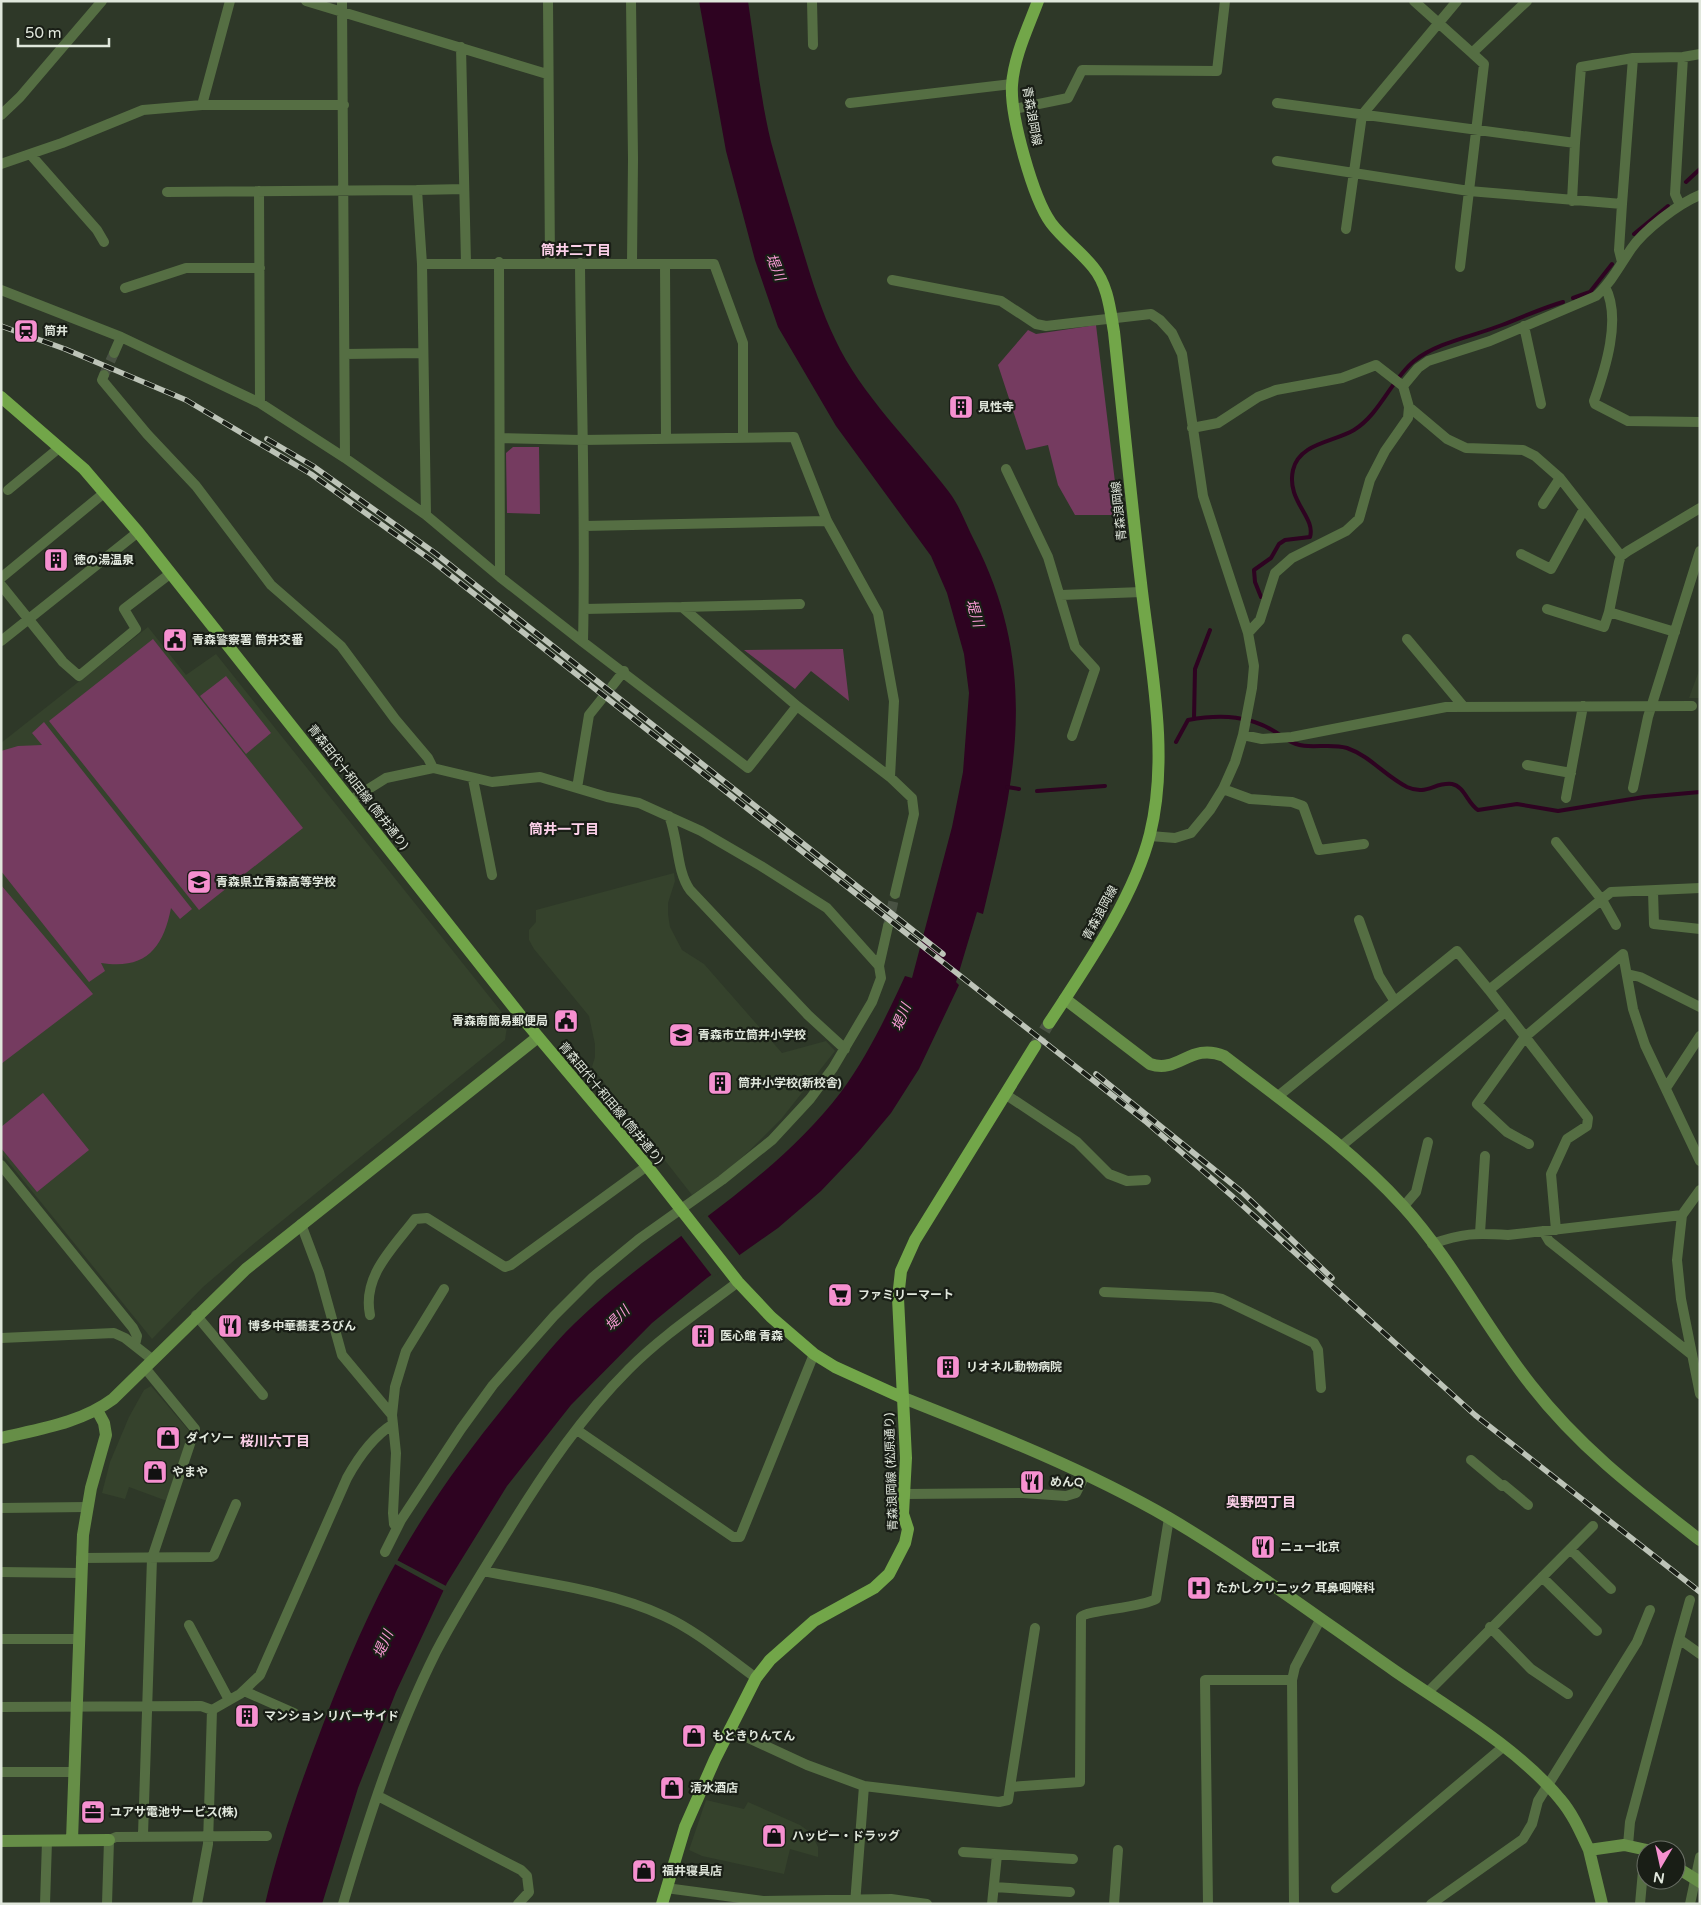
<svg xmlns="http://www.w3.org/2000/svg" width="1701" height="1905" viewBox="0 0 1701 1905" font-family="'Varela Round','Noto Sans JP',sans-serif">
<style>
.built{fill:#35422c}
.green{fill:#753b60}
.water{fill:#2e0321}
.pier{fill:#2e3828}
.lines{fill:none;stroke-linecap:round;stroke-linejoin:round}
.stream{stroke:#2e0321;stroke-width:4}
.street-tunnel{stroke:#495243;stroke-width:10;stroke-dasharray:10 5;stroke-linecap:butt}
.primary-tunnel{stroke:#495243;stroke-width:12;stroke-dasharray:12 6;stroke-linecap:butt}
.street{stroke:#556e43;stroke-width:10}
.secondary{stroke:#668e47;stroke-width:12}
.primary{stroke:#72a649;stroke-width:12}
.rail-casing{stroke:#bdc4b8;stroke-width:5.5}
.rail{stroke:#191e16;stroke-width:4;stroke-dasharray:11;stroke-linecap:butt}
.labels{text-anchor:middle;stroke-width:4.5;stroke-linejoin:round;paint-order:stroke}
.street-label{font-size:12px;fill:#e0e7dc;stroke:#191e16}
.poi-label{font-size:12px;font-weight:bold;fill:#e0e7dc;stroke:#191e16;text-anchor:start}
.neighbourhood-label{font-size:14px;font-weight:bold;fill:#fcd0e9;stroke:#191e16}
.water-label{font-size:14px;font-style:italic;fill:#fa9cd6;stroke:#191e16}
</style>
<rect width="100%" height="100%" fill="#2e3828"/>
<path class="built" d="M 148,627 L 186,675 L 216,654 L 508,1020 L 505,1040 L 251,1246 L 203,1287 L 152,1339 L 1,1153 L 1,743 Z
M 1700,668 L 1700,698 L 1689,698 Z
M 674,873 L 675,881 L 668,903 L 668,914 L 670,927 L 682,950 L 704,964 L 782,1053 L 826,1041 L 835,1051 L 782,1118 L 748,1152 L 723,1174 L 692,1195 L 592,1067 L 595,1057 L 595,1044 L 589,1016 L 534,949 L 529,940 L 529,930 L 536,922 L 536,910 Z
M 151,1386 L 190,1432 L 167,1501 L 129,1487 L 125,1499 L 102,1493 L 110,1462 L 129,1417 L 144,1390 Z
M 706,1800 L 744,1809 L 748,1802 L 800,1825 L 811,1833 L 818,1847 L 818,1857 L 790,1849 L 784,1874 L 702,1856 L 689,1850 Z"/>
<path class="green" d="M 1096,325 L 1119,515 L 1075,515 L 1058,485 L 1048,445 L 1026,450 L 998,365 L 1028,330 L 1036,334 Z
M 513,447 L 539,447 L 540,514 L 507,513 L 506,453 Z
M 153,639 L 303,828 L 199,910 L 49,721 Z
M 843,649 L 849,701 L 811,671 L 795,689 L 744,650 Z
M 226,676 L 271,733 L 246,754 L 200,696 Z
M 44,722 L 192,909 L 180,919 L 171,908 C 163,949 145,970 101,963 L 105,971 L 89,982 L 1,871 L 1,751 L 18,746 L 42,745 L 32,733 Z
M 1,885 L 93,994 L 1,1064 Z
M 43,1093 L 89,1150 L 37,1192 L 1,1148 L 1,1127 Z"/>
<path class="water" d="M 699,1 L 748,1 C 755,48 760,96 771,142 C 780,175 790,208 800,241 C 810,274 820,308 835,339 C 861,395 912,443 949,492 C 960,506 966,525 974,540 C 1041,669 1015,781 983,914 L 977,912 L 956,982 L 959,985 L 919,1069 L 891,1113 L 860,1150 L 821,1191 L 778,1228 L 707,1278 L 652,1323 L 571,1405 L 507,1486 L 447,1583 L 396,1692 L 358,1788 L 322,1904 L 265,1904 C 280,1841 301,1782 324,1722 C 346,1665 370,1607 401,1554 C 432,1500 468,1451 507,1403 C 529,1376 550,1347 575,1323 C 658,1242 769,1187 841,1092 C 867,1057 887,1015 905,976 L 912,978 L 952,827 L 963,772 L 969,693 L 964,654 L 947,593 L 931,556 L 836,426 L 778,327 L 755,260 L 726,151 Z"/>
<path class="pier" d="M 706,1214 L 741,1257 L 713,1277 L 679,1233 Z
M 395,1559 L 448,1587 L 446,1592 L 393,1563 Z"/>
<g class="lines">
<path class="stream" d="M 1686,182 L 1700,169
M 1634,234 L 1668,206
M 1573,298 L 1590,292 L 1612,264
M 1261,597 L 1255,582 L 1254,570 L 1271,558 L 1279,544 L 1285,540 L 1310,537 C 1316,517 1286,501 1293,470 C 1299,443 1334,442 1354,430 C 1380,414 1391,380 1414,361 C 1438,342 1474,336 1502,325 C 1523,317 1542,308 1563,302
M 1194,719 L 1195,669 L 1210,630
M 1288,740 C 1306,752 1326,742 1347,748 C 1370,756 1385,776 1407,787 C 1427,796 1434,782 1452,784 C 1464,786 1468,804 1478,810 L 1517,804 L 1558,811 L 1644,797 L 1700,792
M 1176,742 L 1188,720 C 1221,714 1252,715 1280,735
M 1007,787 L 1019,789
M 1037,791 L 1105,786"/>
<path class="street-tunnel" d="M 104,375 L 114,353
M 601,700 L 613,685
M 888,926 L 895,894"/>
<path class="primary-tunnel" d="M 1035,1046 L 1049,1023"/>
<path class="street" d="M 306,1 L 547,74
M 342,1 L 345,458
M 548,1 L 550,263
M 631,1 L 633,159 L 632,263
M 812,1 L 813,45
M 1414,1 L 1472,53
M 461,47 L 466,263
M 850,103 L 1012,84
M 1277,103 L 1575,143 L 1581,67 L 1633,58 L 1683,57 L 1700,54
M 202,105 L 230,1
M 1014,109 L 1068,98 L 1082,70 L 1217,71 L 1225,1
M 1,115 L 20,97 L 102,1
M 30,154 L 97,230 L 104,242
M 1277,161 L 1469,191 L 1622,204 L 1619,250 L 1622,262
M 1,164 L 62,143 L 143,110 L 202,105 L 344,105
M 417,190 L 464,189
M 259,191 L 260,403
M 167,192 L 417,190 L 422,264 L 426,515
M 1572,201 L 1575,143
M 1622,204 L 1633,58
M 1680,205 L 1675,194 L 1683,57
M 1346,229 L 1362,115 L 1457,1
M 499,262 L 500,577
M 580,263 C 581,389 586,516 583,642 L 748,768 L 797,706
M 422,264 L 714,264 L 743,343 L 743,438
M 665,264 L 666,439
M 1460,267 L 1484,64 L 1472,53 L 1527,1
M 892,280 L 1001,301 L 1036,324 L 1046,326 L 1151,314 L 1160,320 L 1172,333 L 1182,354 L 1203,496 L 1248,633 L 1254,666 L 1252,688 L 1243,735 L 1235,762 L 1223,789 L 1210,810 L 1191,833 L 1175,838 L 1150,836
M 1605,287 C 1622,318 1605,370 1594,401 L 1595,404 L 1628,421 L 1700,422
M 125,288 L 186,268 L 260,268
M 1,290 L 121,337 L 260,403 L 345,458 L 426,515 L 500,577 L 583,642
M 1524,326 L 1541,404
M 114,353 L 121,337
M 345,354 L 423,353
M 104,375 L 102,380 L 147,434 L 196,486 L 271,585 L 341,646 L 395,719 L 428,758 L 433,768
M 1403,386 L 1418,368 L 1428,361 L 1490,341 L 1596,296 C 1611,283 1620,265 1631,249 C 1644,230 1678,204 1700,195
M 1409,407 L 1447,439 L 1466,448 L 1523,450 L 1535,456 L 1560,478
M 1192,428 L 1218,423 L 1258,397 L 1276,390 L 1342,378 L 1376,365 L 1403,386 L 1409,407 L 1408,418 L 1385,451 L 1370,480 L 1359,519 L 1346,531 L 1292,558 L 1275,573 L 1260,620 L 1248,633
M 500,438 L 581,440 L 794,437 L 827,521 L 878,613 L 894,701 L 890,777
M 1006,469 L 1048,557 L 1075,647 L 1095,669 L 1072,736
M 8,490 L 59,448
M 1543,504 L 1560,478 L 1621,556
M 584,526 L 827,521
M 1521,554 L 1551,569 L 1584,509
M 1,578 L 104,493
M 1,585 L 63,662 L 79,676 L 136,629 L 124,609 L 171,573
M 1061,595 L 1142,592
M 682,607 L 800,604
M 584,609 L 682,607 L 797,706 L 890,777 L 912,798 L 914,814 L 895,894
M 1547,609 L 1604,627 L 1609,612
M 1675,632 L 1609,612 L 1619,562 L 1621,556 L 1628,551 L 1700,508
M 1407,639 L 1463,706
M 1,641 L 138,532
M 613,685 L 624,671
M 1243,735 L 1262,739 L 1292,737 L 1446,707 L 1692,706
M 1527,765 L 1571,773
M 473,779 L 492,875
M 577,788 L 589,715 L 601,700
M 1633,788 L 1648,717 L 1700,551
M 1223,789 L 1250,799 L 1292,802 L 1303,806 L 1319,850 L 1364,844
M 1566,798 L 1583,706
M 351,800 L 386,778 L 433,768 L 492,782 L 540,777 L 607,797 L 639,803 L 701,831 L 761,866 L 827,908 L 879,966
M 669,816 C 679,841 676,870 690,890 L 808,1015 L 845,1049
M 1556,842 L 1602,900 L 1616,925
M 1653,891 L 1654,924 L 1700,929
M 1359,920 L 1379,976 L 1394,1000
M 1627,974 L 1640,977 L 1700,1007
M 1666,1088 L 1700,1036
M 1005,1094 L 1077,1142 L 1109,1174 L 1127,1181 L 1146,1180
M 1277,1097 L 1457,951 L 1489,990
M 1529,1144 L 1507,1132 L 1477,1104 L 1525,1037 L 1623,954 L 1633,1009 L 1645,1045 L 1700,1161
M 1340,1147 L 1505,1012
M 1,1165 L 133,1328 L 137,1336 L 135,1345
M 1700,1190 L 1682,1215 L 1677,1260 L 1681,1299 L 1700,1394
M 1403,1207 L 1416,1192 L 1428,1142
M 301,1224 L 319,1272 L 342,1355 L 392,1415
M 1556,1230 L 1551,1174 L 1567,1139 L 1587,1126 L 1588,1118 L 1489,990 L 1611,892 L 1700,888
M 1543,1231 L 1549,1241 L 1691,1354
M 1480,1233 L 1485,1156
M 1432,1244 C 1463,1233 1475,1233 1508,1235 L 1682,1215
M 1104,1292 L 1212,1297 L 1222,1299 L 1314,1343 L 1318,1350 L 1321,1388
M 196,1315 L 263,1395
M 370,1315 C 362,1276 393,1248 415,1219 L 427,1218 L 505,1267 L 511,1265 L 647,1166
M 1,1338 L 114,1333 L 125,1338 L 153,1360
M 577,1430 L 733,1537 L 740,1537 L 814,1354
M 1471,1460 L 1502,1486
M 1504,1485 L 1528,1505
M 905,1494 L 1023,1493 L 1066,1496 L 1076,1493 L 1085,1475
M 1,1508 L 87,1507
M 397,1528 L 394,1524 L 393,1513 L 396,1453 L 392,1415 L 395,1387 L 406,1351 L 444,1289
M 1570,1549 L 1611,1589
M 385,1552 L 401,1520 L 461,1429 L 493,1385 L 554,1316 L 593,1277 L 639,1239 L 722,1180 L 772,1140 L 810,1099 L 833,1068 L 872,1002 L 881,978 L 879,966 L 888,926
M 81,1558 L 211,1557 L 214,1555 L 236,1504
M 483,1571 C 542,1583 609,1590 664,1616 C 697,1631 727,1657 756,1678
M 1,1572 L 80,1573
M 1542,1577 L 1597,1631
M 1690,1600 L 1679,1639 L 1700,1654
M 189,1625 L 229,1700
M 1490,1627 L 1531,1669 L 1568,1694
M 1,1639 L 78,1639
M 244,1691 L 294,1713
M 1427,1693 L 1593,1526
M 1,1707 L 201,1706 L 212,1710 L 208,1844 L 197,1904
M 212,1710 L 240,1694 L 260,1675 L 347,1478 C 358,1458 374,1436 393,1424
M 729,1729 L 807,1765 L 864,1786 L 999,1802 L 1008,1800 L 1010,1787 L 1080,1782 L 1081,1617 C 1087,1610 1141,1608 1156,1599 L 1169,1518
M 1,1772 L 74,1772
M 1010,1787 L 1035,1628
M 378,1796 L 521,1870 L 527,1876 L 529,1892 L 518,1904
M 143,1835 L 152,1558 L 195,1429 L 145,1368
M 1628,1845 L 1630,1822 L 1679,1639
M 963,1852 L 1073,1859
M 994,1887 L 1070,1892
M 666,1888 L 763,1901 L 891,1899 L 927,1904
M 1336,1888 L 1503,1747
M 45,1904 L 47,1841
M 107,1904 L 109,1840 L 116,1837 L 267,1836
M 343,1904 C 368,1819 396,1732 436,1652 C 458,1610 484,1569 509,1529 C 544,1472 582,1416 629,1369 C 662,1336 701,1310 738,1282
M 855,1904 L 864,1786
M 992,1904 L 997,1855
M 1114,1904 L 1118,1850
M 1208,1904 L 1205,1680 L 1292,1680
M 1294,1904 L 1292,1680 L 1295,1667 L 1320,1620
M 1431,1904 L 1523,1839 L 1532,1824 L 1538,1801 L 1637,1642 L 1650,1610
M 1640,1904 L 1645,1849
M 1690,1904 L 1700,1857"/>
<path class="secondary" d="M 1065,999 L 1150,1064 C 1179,1074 1190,1042 1224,1056 C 1285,1103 1351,1149 1403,1206 C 1452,1260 1486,1328 1531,1385 C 1580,1448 1637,1491 1700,1540
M 901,1397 C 992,1433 1084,1469 1169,1518 C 1247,1564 1320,1619 1395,1671 C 1449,1708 1519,1749 1560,1799 C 1573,1814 1581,1833 1589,1850 L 1624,1845 L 1647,1850
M 1,1438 C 39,1429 81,1423 113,1399 L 246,1269 L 538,1037
M 72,1840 L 83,1535 L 91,1488 L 106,1435 L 104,1423 L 97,1410
M 1,1841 L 109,1840
M 1589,1850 L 1602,1904
M 1676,1867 L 1700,1882"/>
<path class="primary" d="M 1038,1 C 1028,28 1014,56 1012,85 C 1010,116 1033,198 1051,223 C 1063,239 1080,251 1093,267 C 1108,285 1110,309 1114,332 C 1123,415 1131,499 1141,583 C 1150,664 1170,753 1150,834 C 1134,898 1085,968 1049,1023
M 1,397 L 84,469 L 138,532 L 524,1020 L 647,1166 L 738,1282 L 771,1317 L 814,1354 L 835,1367 L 901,1397
M 662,1904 L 685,1827 L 715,1759 L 756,1678 L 770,1660 L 814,1621 L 874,1588 L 889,1574 L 905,1543 L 908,1529 L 903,1514 L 906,1458 L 898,1298 L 901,1271 L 915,1240 L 1035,1046"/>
<defs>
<path id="rail" d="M 1,326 L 65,349 L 186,400 L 311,474 L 431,560 L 1145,1121 L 1232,1196 L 1475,1415 L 1700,1592
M 267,439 L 313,466 L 435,553 L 943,954
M 1096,1074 L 1242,1192 L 1332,1278"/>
</defs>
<use href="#rail" class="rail-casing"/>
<use href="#rail" class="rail"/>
</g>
<defs>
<symbol id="station-square" viewBox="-11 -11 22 22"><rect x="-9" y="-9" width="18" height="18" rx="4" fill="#f690d0" stroke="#191e16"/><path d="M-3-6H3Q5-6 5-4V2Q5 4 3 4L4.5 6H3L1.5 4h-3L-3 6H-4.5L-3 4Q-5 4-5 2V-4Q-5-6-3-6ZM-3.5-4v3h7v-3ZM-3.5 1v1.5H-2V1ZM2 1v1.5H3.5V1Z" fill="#111"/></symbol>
<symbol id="building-square" viewBox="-11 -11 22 22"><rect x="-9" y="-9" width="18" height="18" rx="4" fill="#f690d0" stroke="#191e16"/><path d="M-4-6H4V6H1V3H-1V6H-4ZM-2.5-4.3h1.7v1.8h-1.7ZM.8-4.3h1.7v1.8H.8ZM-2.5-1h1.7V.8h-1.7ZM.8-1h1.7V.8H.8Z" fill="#111"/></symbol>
<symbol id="civic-square" viewBox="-11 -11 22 22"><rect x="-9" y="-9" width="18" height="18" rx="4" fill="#f690d0" stroke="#191e16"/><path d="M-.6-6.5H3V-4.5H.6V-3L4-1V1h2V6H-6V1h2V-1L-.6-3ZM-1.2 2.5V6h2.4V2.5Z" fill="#111"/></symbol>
<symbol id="school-square" viewBox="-11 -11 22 22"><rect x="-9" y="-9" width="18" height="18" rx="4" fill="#f690d0" stroke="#191e16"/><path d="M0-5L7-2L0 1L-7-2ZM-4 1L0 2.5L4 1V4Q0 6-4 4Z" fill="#111"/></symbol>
<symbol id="supermarket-square" viewBox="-11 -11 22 22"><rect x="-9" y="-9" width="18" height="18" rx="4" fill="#f690d0" stroke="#191e16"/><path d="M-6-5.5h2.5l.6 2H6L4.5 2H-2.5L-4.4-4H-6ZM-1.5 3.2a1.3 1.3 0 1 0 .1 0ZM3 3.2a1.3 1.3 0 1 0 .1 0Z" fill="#111"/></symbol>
<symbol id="restaurant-square" viewBox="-11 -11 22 22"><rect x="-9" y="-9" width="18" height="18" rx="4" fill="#f690d0" stroke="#191e16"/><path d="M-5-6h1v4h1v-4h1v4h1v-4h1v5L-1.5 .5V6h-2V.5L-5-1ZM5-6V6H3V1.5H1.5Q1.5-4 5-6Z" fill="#111"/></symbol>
<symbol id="shop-square" viewBox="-11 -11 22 22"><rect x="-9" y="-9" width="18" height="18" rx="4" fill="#f690d0" stroke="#191e16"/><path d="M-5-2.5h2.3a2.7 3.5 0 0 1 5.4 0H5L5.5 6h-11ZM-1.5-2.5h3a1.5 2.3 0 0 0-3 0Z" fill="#111"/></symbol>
<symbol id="hospital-square" viewBox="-11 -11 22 22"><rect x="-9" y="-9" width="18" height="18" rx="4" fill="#f690d0" stroke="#191e16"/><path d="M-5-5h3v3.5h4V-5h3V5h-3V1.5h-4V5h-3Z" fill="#111"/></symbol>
<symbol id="office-square" viewBox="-11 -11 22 22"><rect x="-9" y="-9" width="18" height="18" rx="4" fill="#f690d0" stroke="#191e16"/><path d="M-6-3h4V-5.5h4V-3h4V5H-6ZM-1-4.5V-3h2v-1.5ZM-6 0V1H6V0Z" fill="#111"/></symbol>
</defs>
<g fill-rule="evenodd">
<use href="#station-square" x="12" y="317" width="28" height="28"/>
<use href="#building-square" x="947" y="393" width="28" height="28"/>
<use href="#building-square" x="42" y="546" width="28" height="28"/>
<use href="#civic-square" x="161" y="626" width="28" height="28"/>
<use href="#school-square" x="185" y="868" width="28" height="28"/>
<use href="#civic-square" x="552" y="1007" width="28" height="28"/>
<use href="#school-square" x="667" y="1021" width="28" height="28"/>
<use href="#building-square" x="706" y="1069" width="28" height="28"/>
<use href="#supermarket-square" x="826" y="1281" width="28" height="28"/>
<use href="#restaurant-square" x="216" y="1312" width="28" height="28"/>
<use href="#building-square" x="689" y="1322" width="28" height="28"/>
<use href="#building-square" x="934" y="1353" width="28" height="28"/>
<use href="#shop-square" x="154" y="1424" width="28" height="28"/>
<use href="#shop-square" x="141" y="1458" width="28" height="28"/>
<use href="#restaurant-square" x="1018" y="1468" width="28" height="28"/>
<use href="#restaurant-square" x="1249" y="1533" width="28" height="28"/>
<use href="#hospital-square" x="1185" y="1574" width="28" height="28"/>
<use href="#building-square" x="233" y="1702" width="28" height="28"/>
<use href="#shop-square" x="680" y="1722" width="28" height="28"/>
<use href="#shop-square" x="658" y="1774" width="28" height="28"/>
<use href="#office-square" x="79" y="1798" width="28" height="28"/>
<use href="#shop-square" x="760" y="1822" width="28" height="28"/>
<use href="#shop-square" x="630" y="1857" width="28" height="28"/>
</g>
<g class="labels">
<g class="street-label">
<text transform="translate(1032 116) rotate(80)" y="4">青森浪岡線</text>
<text transform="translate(1119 511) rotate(-96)" y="4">青森浪岡線</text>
<text transform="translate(358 787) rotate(52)" y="4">青森田代十和田線 (筒井通り)</text>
<text transform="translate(1100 913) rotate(-62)" y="4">青森浪岡線</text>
<text transform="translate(611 1103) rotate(50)" y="4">青森田代十和田線 (筒井通り)</text>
<text transform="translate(891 1472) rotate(-92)" y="4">青森浪岡線 (松原通り)</text>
</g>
<g class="poi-label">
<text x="44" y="335">筒井</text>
<text x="978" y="411">見性寺</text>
<text x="74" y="564">徳の湯温泉</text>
<text x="192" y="644">青森警察署 筒井交番</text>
<text x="216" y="886">青森県立青森高等学校</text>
<text x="548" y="1025" text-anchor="end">青森南簡易郵便局</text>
<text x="698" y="1039">青森市立筒井小学校</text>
<text x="738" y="1087">筒井小学校(新校舎)</text>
<text x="858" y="1299">ファミリーマート</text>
<text x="248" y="1330">博多中華蕎麦ろびん</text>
<text x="720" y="1340">医心館 青森</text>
<text x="966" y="1371">リオネル動物病院</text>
<text x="186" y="1442">ダイソー</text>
<text x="172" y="1476">やまや</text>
<text x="1050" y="1486">めんQ</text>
<text x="1280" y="1551">ニュー北京</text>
<text x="1216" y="1592">たかしクリニック 耳鼻咽喉科</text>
<text x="264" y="1720">マンション リバーサイド</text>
<text x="712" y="1740">もときりんてん</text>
<text x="690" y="1792">清水酒店</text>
<text x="110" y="1816">ユアサ電池サービス(株)</text>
<text x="792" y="1840">ハッピー・ドラッグ</text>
<text x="662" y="1875">福井寝具店</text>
</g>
<g class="neighbourhood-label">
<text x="576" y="255">筒井二丁目</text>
<text x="564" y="834">筒井一丁目</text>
<text x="275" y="1446">桜川六丁目</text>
<text x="1261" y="1507">奥野四丁目</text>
</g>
<g class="water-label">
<text transform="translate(776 267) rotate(68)" y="5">堤川</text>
<text transform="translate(975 613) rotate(73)" y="5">堤川</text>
<text transform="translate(901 1017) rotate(-67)" y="5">堤川</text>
<text transform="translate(617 1318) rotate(-45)" y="5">堤川</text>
<text transform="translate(383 1644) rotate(-66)" y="5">堤川</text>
</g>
</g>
<rect width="1701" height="1905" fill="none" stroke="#e0e7dc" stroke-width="5"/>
<g transform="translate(1661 1865) rotate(189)"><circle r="24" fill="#191e16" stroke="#696e65"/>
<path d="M0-4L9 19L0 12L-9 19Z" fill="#f690d0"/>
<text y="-8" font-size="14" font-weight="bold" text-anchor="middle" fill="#e0e7dc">N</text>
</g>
<path d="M18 38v8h91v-8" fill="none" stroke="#e0e7dc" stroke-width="2.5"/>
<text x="25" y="38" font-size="15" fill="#e0e7dc" stroke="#191e16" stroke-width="4" paint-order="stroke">50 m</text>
</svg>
